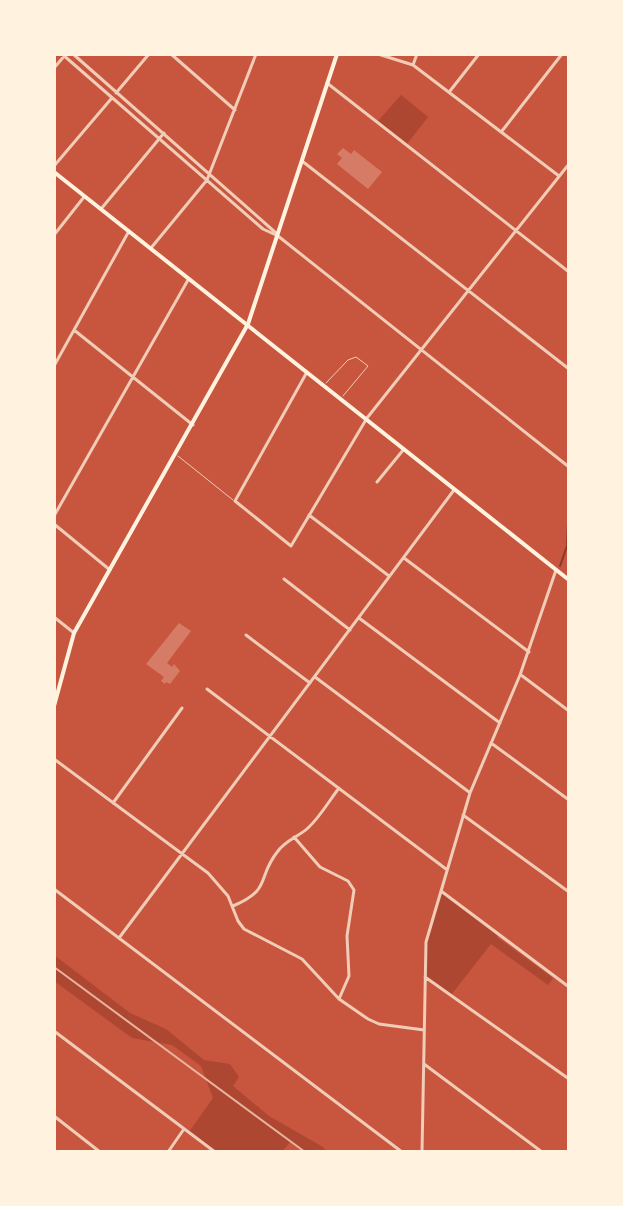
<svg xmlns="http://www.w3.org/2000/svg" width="623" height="1206" viewBox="0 0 623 1206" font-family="'Nunito Sans',sans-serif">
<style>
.green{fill:#ae4732}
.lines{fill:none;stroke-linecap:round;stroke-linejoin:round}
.stream{stroke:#8f3625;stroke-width:2}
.building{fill:#d67c66}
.service{stroke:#f1ccb7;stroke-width:1}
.minor{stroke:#f1ccb7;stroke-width:3}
.tertiary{stroke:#f1ccb7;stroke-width:3}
.secondary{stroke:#fff3e0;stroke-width:4}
.primary{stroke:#fff3e0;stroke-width:4}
.rail{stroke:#e9b49f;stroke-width:2}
</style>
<rect width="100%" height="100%" fill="#c8553d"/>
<path class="green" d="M 401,95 L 428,117 L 407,144 L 378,121 Z
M 441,890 L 499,934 L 497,937 L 553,978 L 548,985 L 491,944 L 451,995 L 425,977 L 426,942 Z
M 54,955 L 130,1013 L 166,1029 L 204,1060 L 230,1064 L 239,1077 L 233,1086 L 269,1116 L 323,1147 L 327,1152 L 305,1152 L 290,1142 L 282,1152 L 215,1152 L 189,1132 L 213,1098 L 201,1066 L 172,1045 L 132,1038 L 54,981 Z"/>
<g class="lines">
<path class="stream" d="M 560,566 L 567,546 L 569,501"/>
</g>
<path class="building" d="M 343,148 L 351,154 L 354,150 L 382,172 L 368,189 L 337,164 L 342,158 L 337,154 Z
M 179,623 L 191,631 L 167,663 L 172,667 L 174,664 L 180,671 L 170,684 L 166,682 L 165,684 L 161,681 L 164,677 L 146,664 Z"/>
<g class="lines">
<path class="service" d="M 326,383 L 348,360 L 356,357 L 368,366 L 343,396
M 178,456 L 233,500"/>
<path class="minor" d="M 62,54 L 263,229 L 278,236 L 569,467
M 73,54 L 276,233
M 171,54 L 235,110
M 378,54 L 413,65 L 559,176
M 413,65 L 417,54
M 54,68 L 66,54
M 327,83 L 569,272
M 450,91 L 479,54
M 116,93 L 149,54
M 502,131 L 562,54
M 302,161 L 569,369
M 54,166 L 111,99
M 101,209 L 164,133
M 54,235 L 84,197
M 151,248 L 207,180 L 256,54
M 74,330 L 193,425
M 54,366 L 129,231
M 307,372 L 235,501 L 291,546 L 367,418 L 569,164
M 377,482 L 404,449
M 309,515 L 389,576
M 54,516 L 188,280
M 54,524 L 110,570
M 404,558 L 529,652
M 284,579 L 350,630
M 54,617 L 74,633
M 359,618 L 500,723
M 246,635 L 310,683
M 521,675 L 569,711
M 315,677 L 469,792
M 207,689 L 446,869
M 491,743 L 569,800
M 54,759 L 208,873 L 228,896 L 238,921 L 244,929 L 302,959 L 339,999 L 368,1019 L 379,1024 L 424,1030
M 113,803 L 182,708
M 463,815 L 569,892
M 294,837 L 320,867 L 348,881 L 354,890 L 347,936 L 349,976 L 339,999
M 441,891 L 569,987
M 233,906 C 273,889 256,878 278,851 C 286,840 298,837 308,828 C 320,817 329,801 339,788
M 119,938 L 454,490
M 425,977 L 569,1079
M 54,1031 L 215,1152
M 424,1064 L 542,1152
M 54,1116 L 100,1152
M 168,1152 L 184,1129
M 422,1152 L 426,942 L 470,793 L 520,675 L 556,570"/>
<path class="tertiary" d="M 54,889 L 402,1152"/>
<path class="secondary" d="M 54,172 L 569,580"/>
<path class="primary" d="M 54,706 L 74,633 L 248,324 L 337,54"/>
<path class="rail" d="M 54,967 L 305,1152"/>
</g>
<rect width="623" height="1206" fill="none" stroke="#fff3e0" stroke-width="112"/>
</svg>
